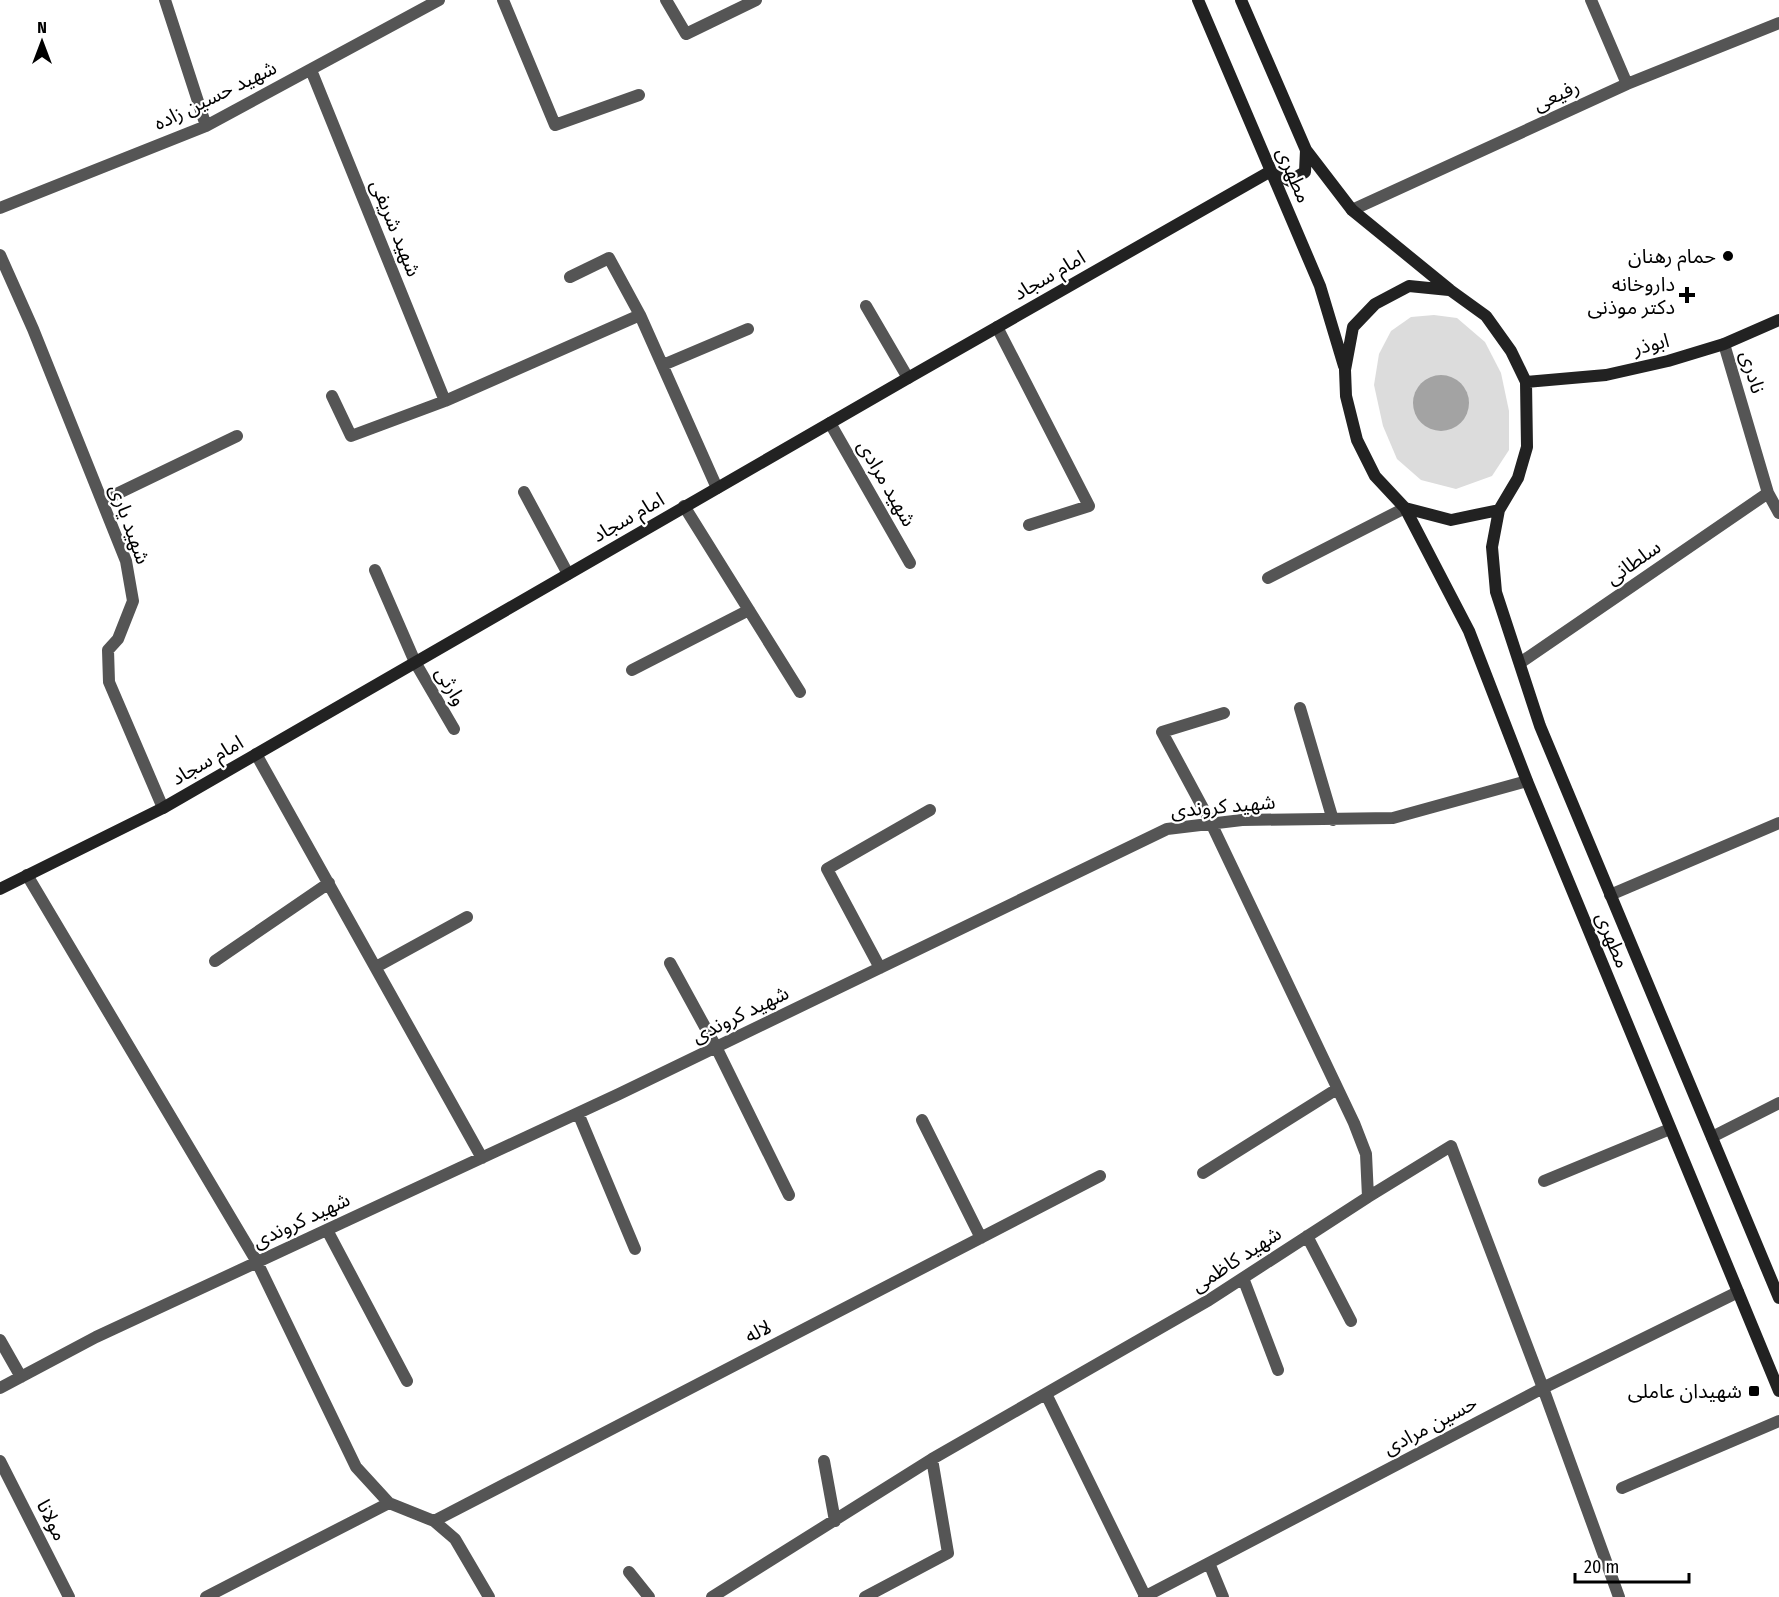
<svg xmlns="http://www.w3.org/2000/svg" width="1779" height="1597" viewBox="0 0 1779 1597" font-family="'Fira Sans Condensed','Noto Sans Arabic',sans-serif">
<style>
.green{fill:#dcdcdc}
.water{fill:#a3a3a3}
.lines{fill:none;stroke-linecap:round;stroke-linejoin:round}
.street{stroke:#555;stroke-width:12}
.secondary{stroke:#222;stroke-width:12}
.poi-dot{fill:#000;stroke:#fff;stroke-width:2}
.labels{text-anchor:middle;stroke-width:4.5;stroke-linejoin:round;paint-order:stroke}
.street-label{font-size:20px;fill:#000;stroke:#fff}
.poi-label{font-size:20px;fill:#000;stroke:#fff;text-anchor:end}
</style>
<rect width="100%" height="100%" fill="#fff"/>
<path class="green" d="M 1434,315 L 1457,318 L 1485,342 L 1501,373 L 1509,411 L 1509,450 L 1492,476 L 1456,489 L 1421,480 L 1397,459 L 1383,426 L 1374,385 L 1379,354 L 1391,331 L 1411,317 Z"/>
<path class="water" d="M1413 403a28 28 0 1 1 56 0a28 28 0 1 1-56 0Z"/>
<g class="lines">
<path class="street" d="M 165,0 L 206,126
M 503,0 L 555,125 L 639,95
M 666,0 L 686,34 L 756,0
M 1591,0 L 1627,84
M 311,70 L 445,401
M 0,208 L 206,126 L 439,0
M 1352,210 L 1627,84 L 1779,23
M 0,255 L 33,329 L 126,561 L 133,601 L 118,639 L 108,650 L 109,682 L 163,808
M 570,277 L 609,258 L 640,315 L 717,488
M 866,306 L 908,378
M 997,327 L 1089,506 L 1029,525
M 1724,344 L 1768,493 L 1779,513
M 663,365 L 748,329
M 332,396 L 351,436 L 445,401 L 640,315
M 830,423 L 910,563
M 524,492 L 568,574
M 102,501 L 237,436
M 684,506 L 800,692
M 375,570 L 415,662 L 454,729
M 1268,578 L 1405,508
M 1520,663 L 1768,493
M 632,670 L 749,610
M 1300,708 L 1333,820
M 256,754 L 482,1158
M 27,875 L 257,1262 L 356,1467 L 389,1503 L 434,1521 L 455,1539 L 489,1597
M 1610,895 L 1779,823
M 215,961 L 329,883
M 670,963 L 716,1047 L 789,1195
M 376,967 L 467,917
M 880,968 L 827,869 L 930,810
M 578,1113 L 635,1249
M 922,1120 L 981,1238
M 1712,1137 L 1779,1103
M 1203,1173 L 1337,1089
M 1544,1181 L 1670,1129
M 1368,1197 L 1451,1146 L 1543,1388 L 1619,1597
M 327,1230 L 407,1381
M 1307,1236 L 1351,1321
M 1243,1278 L 1278,1370
M 0,1340 L 21,1377
M 0,1388 L 96,1337 L 619,1094 L 1167,829 L 1242,820 L 1393,818 L 1527,781
M 1046,1394 L 1145,1596
M 0,1461 L 69,1597
M 824,1461 L 835,1521
M 1622,1488 L 1779,1421
M 434,1521 L 1100,1176
M 1209,1563 L 1223,1597
M 629,1572 L 649,1597
M 206,1597 L 389,1503
M 712,1597 L 932,1459
M 865,1597 L 948,1553 L 932,1459 L 1209,1300 L 1368,1197 L 1366,1154 L 1354,1123 L 1211,823 L 1162,732 L 1224,713
M 1144,1597 L 1543,1388 L 1738,1292"/>
<path class="secondary" d="M 1198,0 L 1320,286 L 1344,366
M 1241,0 L 1306,150 L 1352,210 L 1450,290 L 1486,316 L 1511,351 L 1526,382 L 1527,447 L 1518,478 L 1499,510 L 1492,547 L 1496,592 L 1540,726 L 1779,1298
M 1449,290 L 1409,286 L 1375,304 L 1353,327 L 1345,370 L 1346,396 L 1357,440 L 1375,476 L 1405,508 L 1451,520 L 1499,510
M 1526,382 L 1606,375 L 1668,361 L 1724,344 L 1779,320
M 1405,508 L 1469,631 L 1527,781 L 1779,1391
M 0,889 L 163,808 L 908,378 L 1271,171 L 1290,181 L 1305,172 L 1306,150"/>
</g>
<g class="poi-dot">
<circle cx="1728" cy="256" r="6"/>
<path d="M1684 286h6v6h6v6h-6v6h-6v-6h-6v-6h6z"/>
<rect x="1748" y="1385" width="12" height="12" rx="3"/>
</g>
<g class="labels">
<g class="street-label">
<text transform="translate(215 95) rotate(-26)" y="7">شهید حسین زاده</text>
<text transform="translate(1556 95) rotate(-25)" y="7">رفیعی</text>
<text transform="translate(1294 175) rotate(67)" y="7">مطهری</text>
<text transform="translate(396 228) rotate(68)" y="7">شهید شریفی</text>
<text transform="translate(1049 275) rotate(-30)" y="7">امام سجاد</text>
<text transform="translate(1651 344) rotate(-14)" y="7">ابوذر</text>
<text transform="translate(1753 372) rotate(74)" y="7">نادری</text>
<text transform="translate(887 483) rotate(60)" y="7">شهید مرادی</text>
<text transform="translate(628 517) rotate(-30)" y="7">امام سجاد</text>
<text transform="translate(130 524) rotate(70)" y="7">شهید یاری</text>
<text transform="translate(1633 562) rotate(-35)" y="7">سلطانی</text>
<text transform="translate(451 686) rotate(60)" y="7">وارثی</text>
<text transform="translate(207 760) rotate(-30)" y="7">امام سجاد</text>
<text transform="translate(1223 806) rotate(-5)" y="7">شهید کروندی</text>
<text transform="translate(1613 940) rotate(68)" y="7">مطهری</text>
<text transform="translate(740 1014) rotate(-26)" y="7">شهید کروندی</text>
<text transform="translate(301 1220) rotate(-25)" y="7">شهید کروندی</text>
<text transform="translate(1236 1259) rotate(-33)" y="7">شهید کاظمی</text>
<text transform="translate(758 1331) rotate(-27)" y="7">لاله</text>
<text transform="translate(1430 1425) rotate(-28)" y="7">حسین مرادی</text>
<text transform="translate(52 1520) rotate(63)" y="7">مولانا</text>
</g>
<g class="poi-label">
<text x="1716" y="263">حمام رهنان</text>
<text x="1675" y="291">داروخانه<tspan x="1675" dy="23">دکتر موذنی</tspan></text>
<text x="1742" y="1398">شهیدان عاملی</text>
</g>
</g>
<g transform="translate(42 42)" stroke="#ffffff" stroke-width="4.5" paint-order="stroke">
<path d="M0-4.5L10 22L0 15L-10 22Z" fill="#000000"/>
<text y="-9" font-size="16" font-weight="bold" text-anchor="middle" fill="#000000">N</text>
</g>
<path d="M1575 1573v9h114v-9" fill="none" stroke="#000000" stroke-width="3"/>
<text x="1584" y="1573" font-size="18" fill="#000000" stroke="#ffffff" stroke-width="4.5" paint-order="stroke">20 m</text>
</svg>
